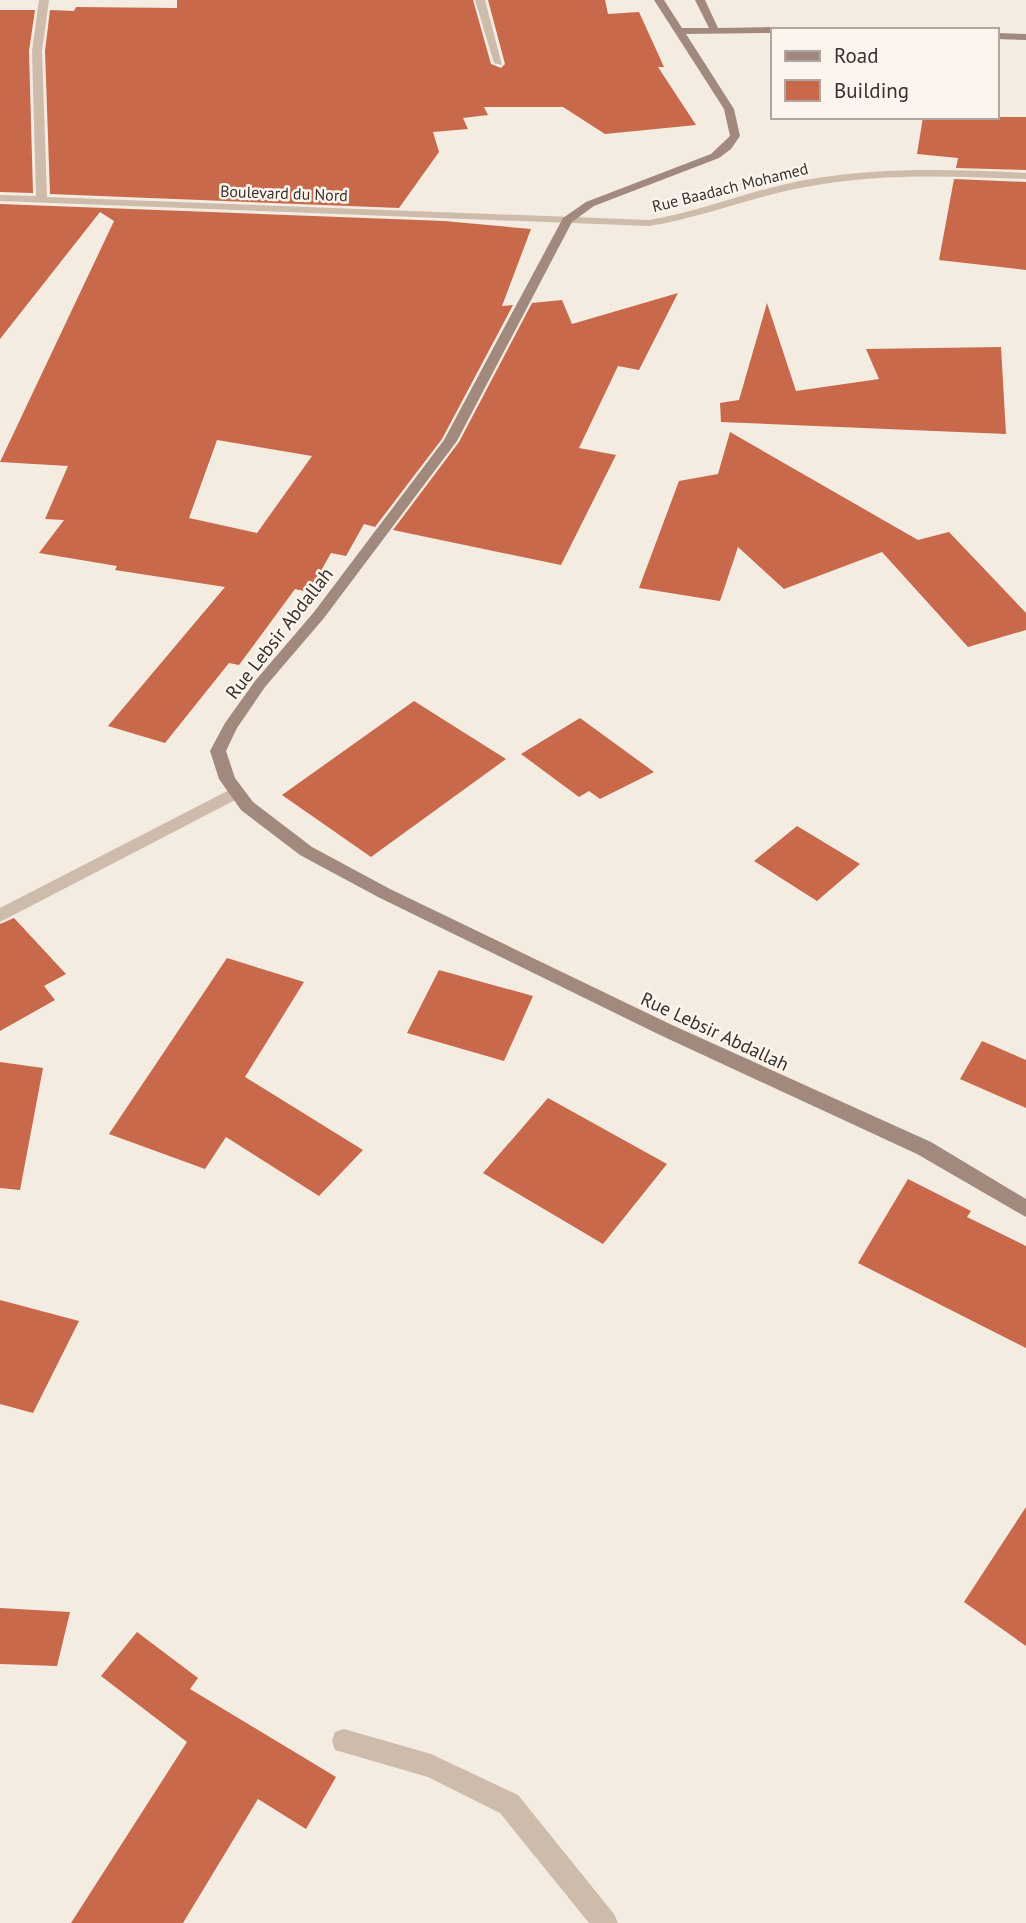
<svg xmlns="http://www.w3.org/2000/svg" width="1026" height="1923" viewBox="0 0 1026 1923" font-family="'PT Sans',sans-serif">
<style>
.building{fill:#c8694b;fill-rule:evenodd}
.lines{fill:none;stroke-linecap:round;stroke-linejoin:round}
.street{fill:#cdbbac;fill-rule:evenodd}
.secondary{fill:#a18a7d;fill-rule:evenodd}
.labels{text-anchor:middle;stroke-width:5;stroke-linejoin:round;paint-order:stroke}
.far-street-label{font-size:16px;fill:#3b302b;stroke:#fbf5ee}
.street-label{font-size:19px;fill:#3b302b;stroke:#fbf5ee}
</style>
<rect width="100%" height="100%" fill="#f4ebe1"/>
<path class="building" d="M 177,0 L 473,0 L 491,64 L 501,68 L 505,64 L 488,0 L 605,0 L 608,14 L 639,12 L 664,67 L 658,67 L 696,125 L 605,134 L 563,107 L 484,107 L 488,115 L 463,118 L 468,129 L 433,132 L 439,152 L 399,208 L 50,194 L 45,51 L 50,10 L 74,11 L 76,7 L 177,8 Z
M 0,10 L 35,10 L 29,51 L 33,193 L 0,192 Z
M 923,117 L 1026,117 L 1026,170 L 956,168 L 958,158 L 917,154 Z
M 954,179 L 1026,182 L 1026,270 L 939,260 Z
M 0,204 L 444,221 L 531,229 L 502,306 L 513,305 L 442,439 L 375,527 L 364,524 L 346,556 L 331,553 L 309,592 L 295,589 L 239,665 L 229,663 L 165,743 L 108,726 L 225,587 L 115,570 L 117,566 L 39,553 L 64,520 L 45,519 L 68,466 L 0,462 L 114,221 L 100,212 L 0,339 ZM 217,440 L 312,456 L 257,533 L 189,518 Z
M 678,293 L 639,370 L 618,366 L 579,448 L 616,455 L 561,565 L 393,530 L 459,442 L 532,303 L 562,300 L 572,324 Z
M 767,303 L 796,391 L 879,379 L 866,349 L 1001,347 L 1006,434 L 721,422 L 720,403 L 739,400 Z
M 730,432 L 918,540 L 949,532 L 1026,613 L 1026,630 L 968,647 L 882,552 L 784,589 L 738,547 L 720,601 L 639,588 L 679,481 L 718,474 Z
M 414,701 L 506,759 L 371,857 L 282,795 Z
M 580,718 L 654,772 L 600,799 L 589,791 L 579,797 L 521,754 Z
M 797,826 L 860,864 L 817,901 L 754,861 Z
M 14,918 L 66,974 L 44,986 L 55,1000 L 0,1031 L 0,924 Z
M 227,958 L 304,982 L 245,1077 L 363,1150 L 319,1196 L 226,1137 L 205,1169 L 109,1134 Z
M 439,970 L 533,996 L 504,1061 L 407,1033 Z
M 982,1041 L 1026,1060 L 1026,1108 L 960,1079 Z
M 0,1062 L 43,1068 L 20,1190 L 0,1188 Z
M 548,1098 L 667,1164 L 603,1244 L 483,1173 Z
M 908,1179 L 971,1211 L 967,1217 L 1026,1246 L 1026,1348 L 858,1263 Z
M 0,1300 L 79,1321 L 33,1413 L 0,1404 Z
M 1026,1507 L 1026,1646 L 964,1602 Z
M 0,1608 L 70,1612 L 57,1666 L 0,1664 Z
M 137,1632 L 198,1678 L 190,1689 L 336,1777 L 306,1829 L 258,1799 L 183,1923 L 71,1923 L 187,1742 L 101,1676 Z"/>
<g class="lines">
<path class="street" d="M 39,0 L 49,0 L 42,51 L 47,197 L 649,220 C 704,211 756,188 811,179 C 882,167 954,169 1026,173 L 1026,179 C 954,176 882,173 811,186 C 756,195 704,217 649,226 L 0,201 L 0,195 L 36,196 L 32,51 Z
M 475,0 L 485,0 L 502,65 L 494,63 Z
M 237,786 L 245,792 L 243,796 L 0,922 L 0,908 Z
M 344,1729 L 431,1754 L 518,1795 L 614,1914 L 618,1923 L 589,1923 L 500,1813 L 428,1777 L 335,1750 L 332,1741 L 335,1732 Z"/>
<path class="secondary" d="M 654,0 L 664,0 L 682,28 L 709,28 L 695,0 L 705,0 L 718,28 L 772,27 L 777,30 L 772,30 L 772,33 L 686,34 L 734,109 L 740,136 L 731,149 L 719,158 L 594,206 L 572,222 L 457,441 L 324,618 L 265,687 L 237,728 L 226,751 L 235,778 L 253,802 L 312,847 L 390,889 L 672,1025 L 931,1142 L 1026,1199 L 1026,1217 L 917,1154 L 660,1035 L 378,897 L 300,855 L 241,810 L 219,779 L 210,751 L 225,723 L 255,681 L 314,612 L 444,440 L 563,218 L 586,202 L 711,154 L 730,136 L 724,109 Z
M 996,33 L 1026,34 L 1026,40 L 996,39 Z"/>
</g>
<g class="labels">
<g class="far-street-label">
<text transform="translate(730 187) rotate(-14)" y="6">Rue Baadach Mohamed</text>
<text transform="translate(284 193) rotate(2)" y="6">Boulevard du Nord</text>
</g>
<g class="street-label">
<text transform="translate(279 633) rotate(-52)" y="7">Rue Lebsir Abdallah</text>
<text transform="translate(715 1031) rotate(25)" y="7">Rue Lebsir Abdallah</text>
</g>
</g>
<rect x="771" y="28" width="228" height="91" fill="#fbf5ee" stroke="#aea6a0" stroke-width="2"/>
<rect x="785" y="51" width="35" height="10" fill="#a18a7d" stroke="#aea6a0" stroke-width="2"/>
<text x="834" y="63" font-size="21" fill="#3b302b">Road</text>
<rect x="785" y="80" width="35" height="21" fill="#c8694b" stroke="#aea6a0" stroke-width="2"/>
<text x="834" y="98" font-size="21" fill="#3b302b">Building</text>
</svg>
